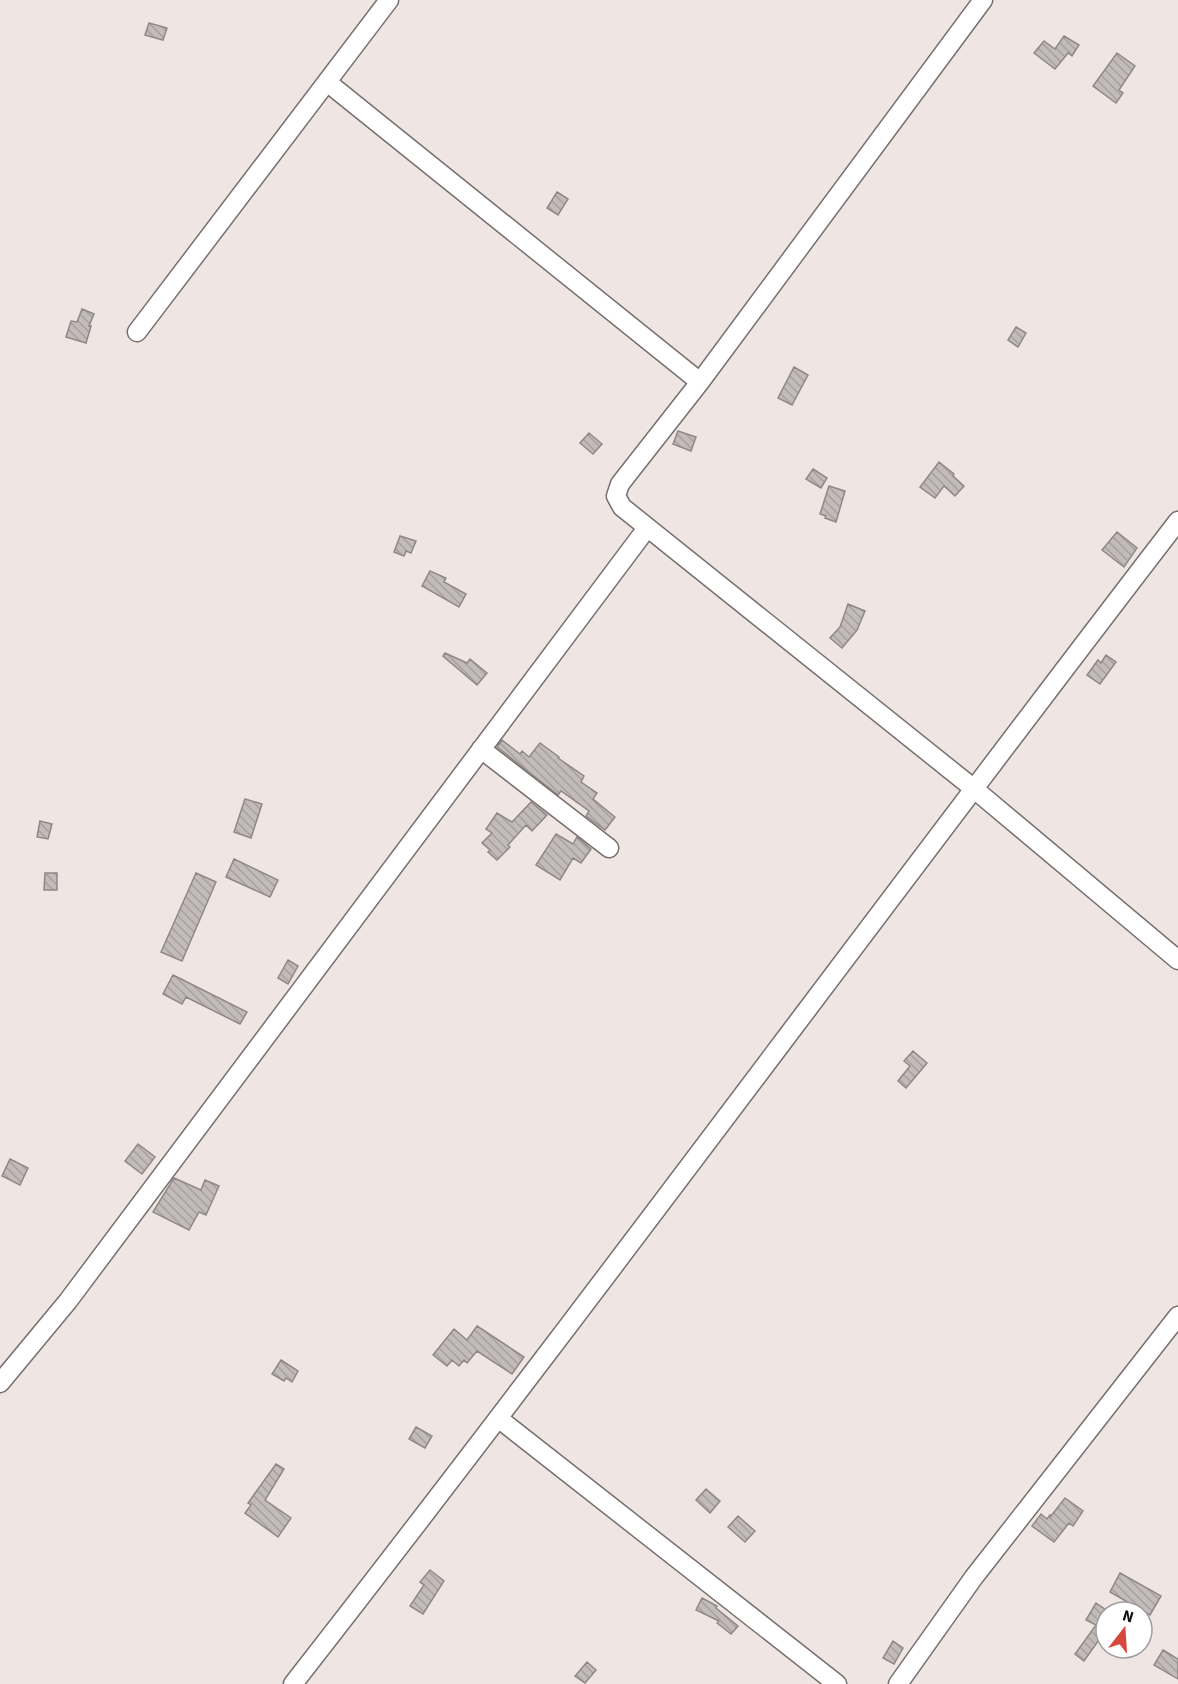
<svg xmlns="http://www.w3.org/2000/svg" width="1178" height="1684" viewBox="0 0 1178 1684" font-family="'Source Sans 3',sans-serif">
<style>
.building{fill:url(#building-back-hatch);stroke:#908886;stroke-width:1.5}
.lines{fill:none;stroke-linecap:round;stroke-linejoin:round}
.minor-casing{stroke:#776f6e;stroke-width:21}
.minor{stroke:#fff;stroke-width:18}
</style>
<defs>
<pattern id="building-back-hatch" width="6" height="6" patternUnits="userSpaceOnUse" patternTransform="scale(1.5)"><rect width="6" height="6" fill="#c3bbba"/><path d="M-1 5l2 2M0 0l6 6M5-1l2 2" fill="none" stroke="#a6a09f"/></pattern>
</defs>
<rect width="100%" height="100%" fill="#efe6e4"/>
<path class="building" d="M 149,23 L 167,28 L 163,40 L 145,35 Z
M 1064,36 L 1079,45 L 1072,56 L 1068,53 L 1055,69 L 1034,53 L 1044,41 L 1055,49 Z
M 1117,53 L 1135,66 L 1119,90 L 1123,93 L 1116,103 L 1093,86 Z
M 557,192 L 568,199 L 558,215 L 547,208 Z
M 82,309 L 94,314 L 89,326 L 91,326 L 86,343 L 66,337 L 71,321 L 77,322 Z
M 1016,327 L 1026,333 L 1018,347 L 1008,340 Z
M 794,367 L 808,375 L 792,405 L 778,398 Z
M 678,431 L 696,437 L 691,451 L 673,444 Z
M 589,433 L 602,444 L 593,454 L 580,443 Z
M 939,462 L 954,474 L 953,476 L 964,486 L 955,496 L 944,486 L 935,498 L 920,487 Z
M 813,469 L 827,478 L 821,488 L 806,479 Z
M 829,486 L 845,491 L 836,522 L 825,518 L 826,516 L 820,514 Z
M 1117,532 L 1137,548 L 1124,567 L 1102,550 Z
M 400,536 L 416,541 L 411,553 L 406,551 L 404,556 L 394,552 Z
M 430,571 L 446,578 L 444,582 L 466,594 L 459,607 L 422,586 Z
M 848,604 L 865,611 L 857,630 L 842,648 L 830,638 L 840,627 Z
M 445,653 L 467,663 L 470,659 L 487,673 L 477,685 L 443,656 Z
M 1106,655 L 1116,662 L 1100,684 L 1087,675 L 1098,660 L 1101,663 Z
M 502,740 L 520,754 L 522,751 L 529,757 L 540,743 L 559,757 L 558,758 L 584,776 L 581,782 L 597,793 L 593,799 L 615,817 L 605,830 L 586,816 L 589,811 L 561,791 L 558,795 L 497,747 Z
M 245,799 L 262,804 L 251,838 L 234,832 Z
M 531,802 L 547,815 L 532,831 L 526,825 L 508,845 L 510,847 L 497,860 L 488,852 L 490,850 L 482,843 L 492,833 L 486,829 L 497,813 L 512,822 Z
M 40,821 L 52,824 L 48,839 L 37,837 Z
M 556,834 L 573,844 L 577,837 L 591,849 L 581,863 L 573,858 L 560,880 L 536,865 Z
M 234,859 L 278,880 L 270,897 L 226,877 Z
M 45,873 L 57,873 L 57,890 L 44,890 Z
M 196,873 L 216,882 L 182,961 L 161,952 Z
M 288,960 L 298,966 L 288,984 L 278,978 Z
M 173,975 L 247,1012 L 240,1024 L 186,997 L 182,1004 L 163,994 Z
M 913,1051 L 927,1063 L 906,1088 L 898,1081 L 910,1066 L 904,1061 Z
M 138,1144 L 155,1157 L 142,1174 L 125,1161 Z
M 10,1159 L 28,1168 L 20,1185 L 2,1176 Z
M 174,1178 L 201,1190 L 205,1180 L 219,1186 L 206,1215 L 199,1212 L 189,1230 L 153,1212 Z
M 477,1326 L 524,1357 L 512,1374 L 477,1351 L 467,1363 L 464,1360 L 459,1366 L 452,1360 L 447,1366 L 433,1355 L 454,1329 L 467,1340 Z
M 281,1360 L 298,1371 L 292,1382 L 286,1378 L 284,1381 L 272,1374 Z
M 416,1427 L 432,1436 L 425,1448 L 409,1439 Z
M 276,1464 L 284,1469 L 265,1500 L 291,1518 L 278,1537 L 245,1513 L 251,1505 L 248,1503 Z
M 706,1489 L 720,1501 L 710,1513 L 696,1500 Z
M 1065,1498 L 1083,1511 L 1073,1526 L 1069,1523 L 1054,1542 L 1032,1526 L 1041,1514 L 1047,1519 L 1050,1515 L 1051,1516 Z
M 738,1516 L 755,1531 L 745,1542 L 728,1527 Z
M 430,1570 L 444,1581 L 423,1614 L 410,1606 L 424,1585 L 420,1582 Z
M 1120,1573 L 1161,1596 L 1150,1615 L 1110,1592 Z
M 702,1598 L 717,1606 L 716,1608 L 738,1626 L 731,1634 L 717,1623 L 719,1621 L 696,1610 Z
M 1096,1603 L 1106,1610 L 1106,1640 L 1101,1637 L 1084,1661 L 1075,1654 L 1096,1625 L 1086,1620 Z
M 893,1641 L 903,1648 L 894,1664 L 883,1658 Z
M 1163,1650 L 1178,1659 L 1178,1679 L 1154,1665 Z
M 587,1662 L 596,1670 L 585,1683 L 575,1676 Z"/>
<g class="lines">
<defs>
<path id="minor" d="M 983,0 L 700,382 L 620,484 L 616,496 L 622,507 L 973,788 L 1178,960
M 327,82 L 700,382
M 137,332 L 389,0
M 481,749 L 609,848
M 0,1383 L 68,1301 L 647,528
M 498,1418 L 837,1684
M 293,1684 C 593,1300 881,907 1178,521
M 898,1684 L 974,1577 L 1178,1316"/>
</defs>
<use href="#minor" class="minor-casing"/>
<use href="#minor" class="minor"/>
</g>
<g transform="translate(1124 1630) rotate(17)"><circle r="28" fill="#ffffff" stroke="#a09f9f" stroke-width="1.5"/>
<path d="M0-4.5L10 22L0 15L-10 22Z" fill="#d6483d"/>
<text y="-9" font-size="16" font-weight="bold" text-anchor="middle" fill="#110e0e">N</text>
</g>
</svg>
